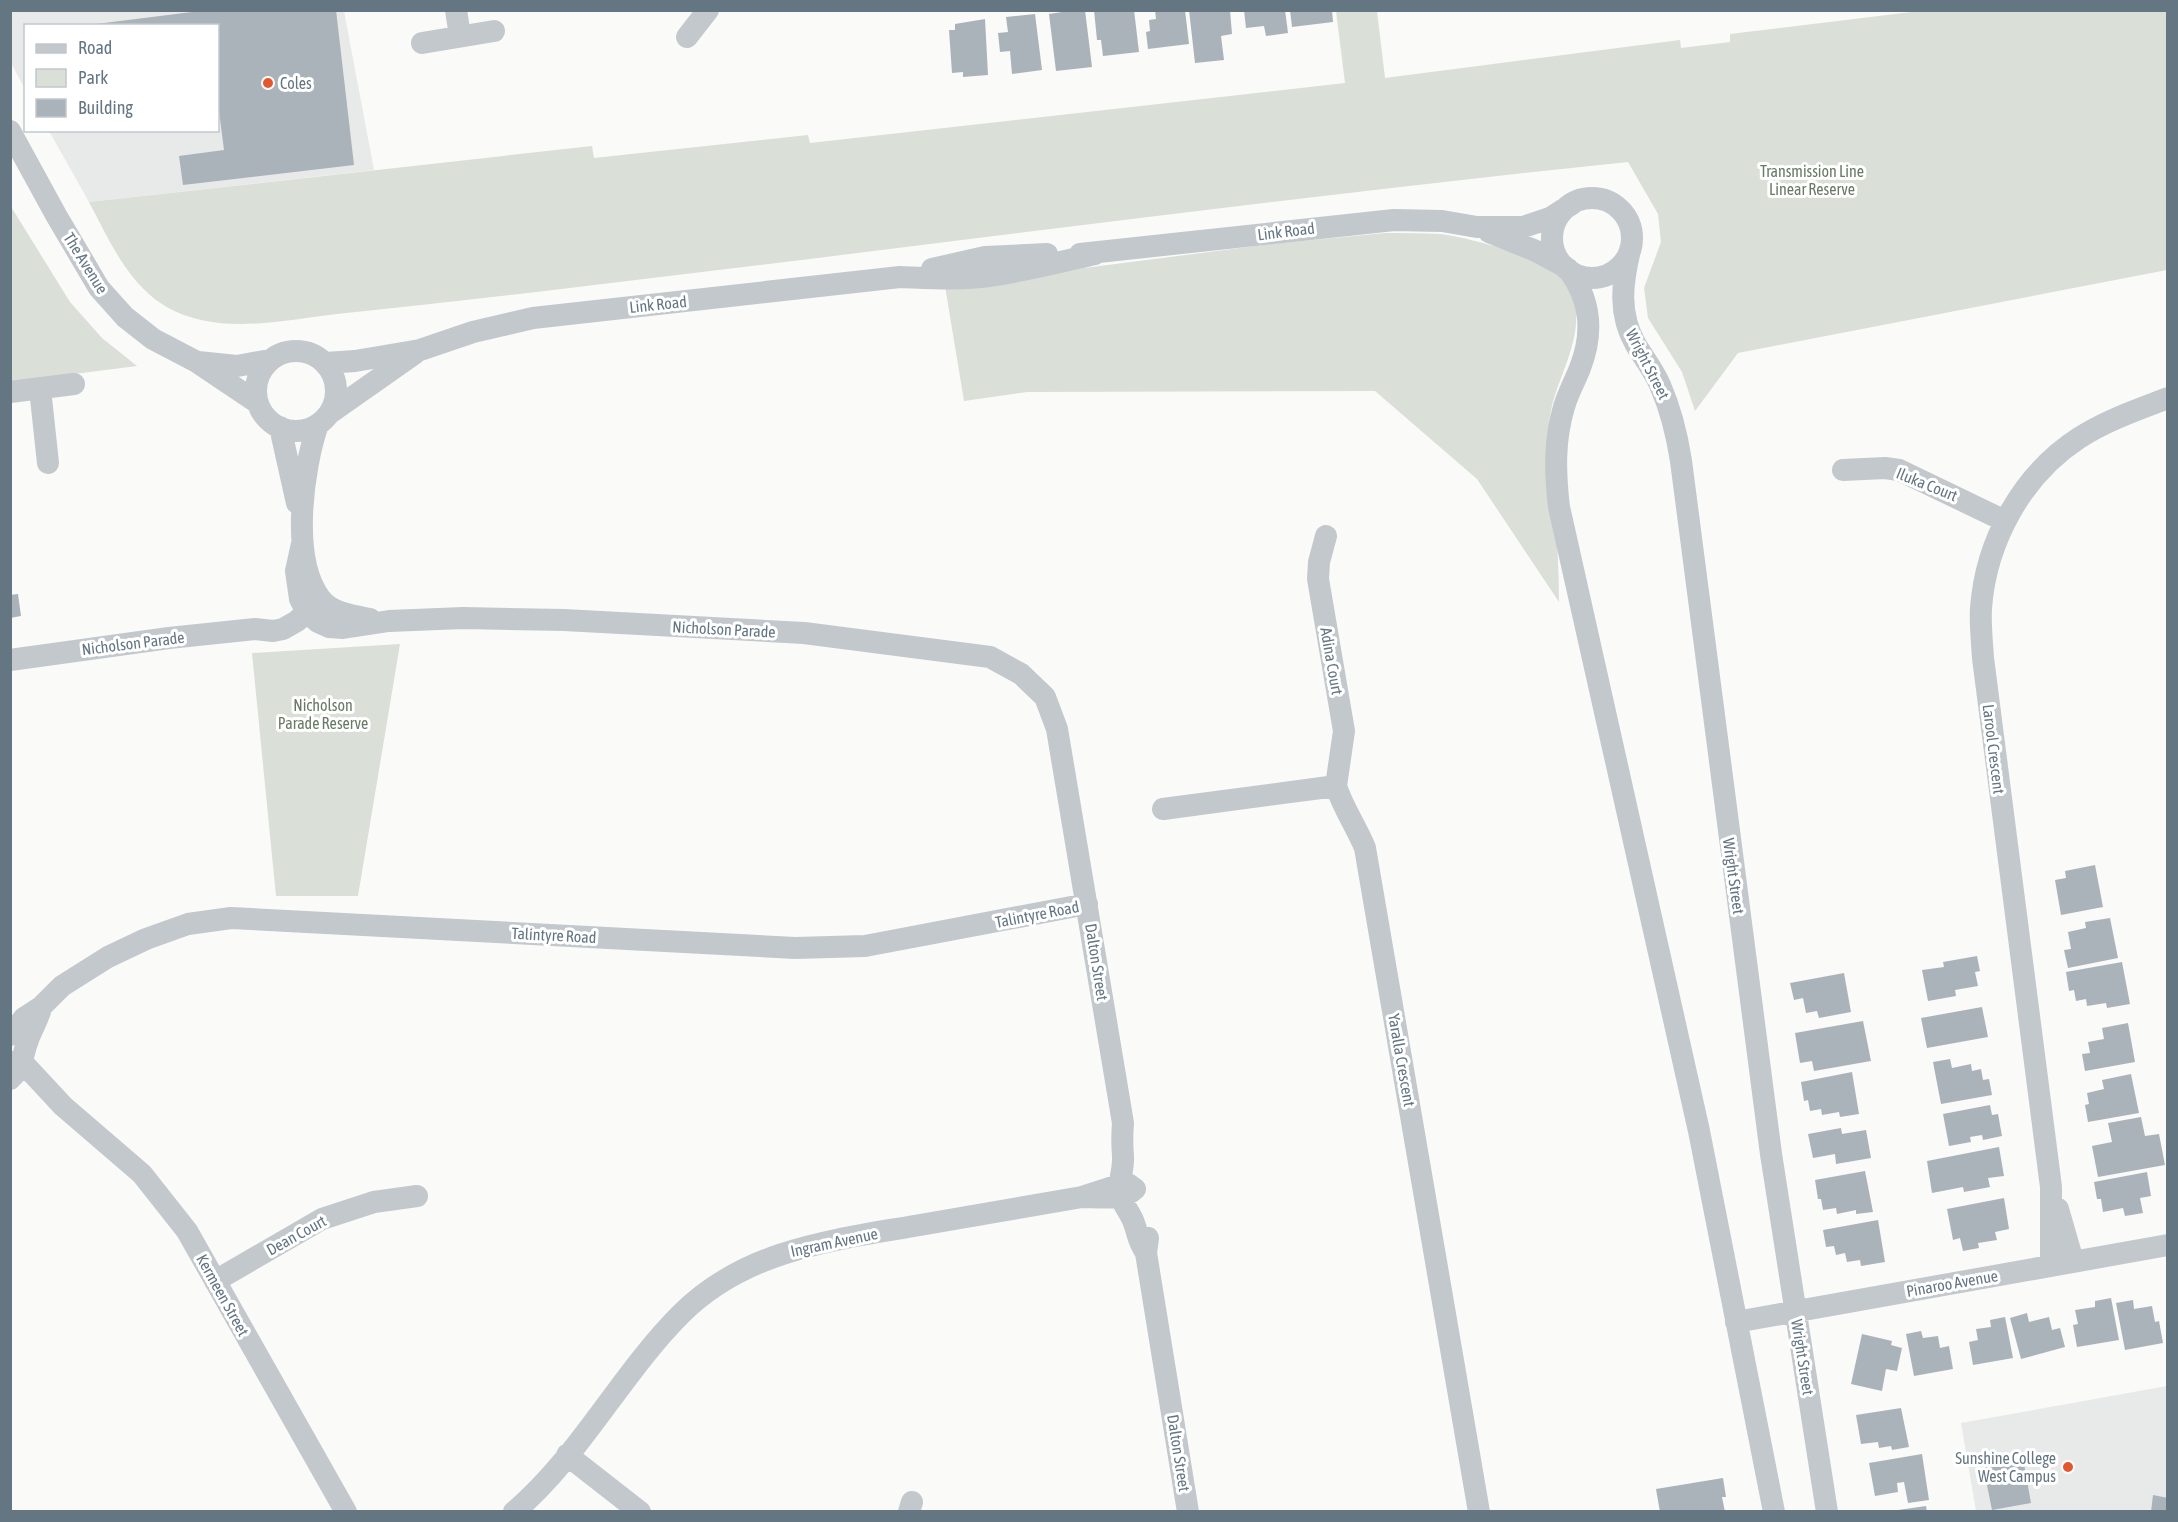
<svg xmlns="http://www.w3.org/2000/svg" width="2178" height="1522" viewBox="0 0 2178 1522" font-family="'Asap Condensed',sans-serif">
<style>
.built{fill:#e8e9e9}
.green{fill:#dadfd7}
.building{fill:#aab3b9}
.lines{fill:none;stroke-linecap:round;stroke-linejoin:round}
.minor{stroke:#c3c8cc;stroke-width:22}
.poi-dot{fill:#e4572e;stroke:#fff;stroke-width:2}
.labels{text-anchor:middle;stroke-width:6;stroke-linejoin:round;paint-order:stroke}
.poi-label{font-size:16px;fill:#657683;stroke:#fff;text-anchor:start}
.park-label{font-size:16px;fill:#687a64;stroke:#fff}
.street-label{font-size:16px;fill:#657683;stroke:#fff}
</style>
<rect width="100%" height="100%" fill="#fafaf8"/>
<path class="built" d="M 10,11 L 344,11 L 374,170 L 89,202 L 49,131 L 218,130 L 218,26 L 26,26 L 25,89 L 11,63 Z
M 2167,1386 L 2167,1511 L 1976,1511 L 1961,1423 Z"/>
<path class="green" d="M 1336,11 L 1377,11 L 1385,78 L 1680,40 L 1681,48 L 1730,42 L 1730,34 L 1928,10 L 2167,11 L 2167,270 L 1738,353 L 1695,411 L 1682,372 L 1648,318 L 1644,288 L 1661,242 L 1658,214 L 1628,162 C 1280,198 933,245 586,286 C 503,296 420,305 337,314 C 293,319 245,330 201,320 C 137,306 116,253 89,202 L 592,146 L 594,158 L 808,135 L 810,143 L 1345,83 Z
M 10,205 L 70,302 L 102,338 L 137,366 L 11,382 Z
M 1385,233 C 1403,233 1422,233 1440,234 C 1466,237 1540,256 1559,275 C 1567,284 1575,299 1576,311 C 1579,352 1551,386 1549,426 C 1548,445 1552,465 1553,485 C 1556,524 1559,563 1559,602 L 1477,479 L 1375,391 L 1027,392 L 964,401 L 945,286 L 1271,244 Z
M 400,644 L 358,896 L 276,896 L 252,653 Z"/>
<path class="building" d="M 208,10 L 336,10 L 354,165 L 183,185 L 179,156 L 224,150 L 219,111 L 218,111 L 218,26 L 96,24 Z
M 1075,10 L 1085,10 L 1092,67 L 1056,71 L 1049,14 Z
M 1094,10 L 1134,10 L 1139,52 L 1103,56 L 1101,40 L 1097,40 Z
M 1155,10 L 1185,10 L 1189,44 L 1148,49 L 1146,32 L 1150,31 L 1149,20 L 1156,19 Z
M 1189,10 L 1230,10 L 1232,34 L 1221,36 L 1224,60 L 1195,63 Z
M 1244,10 L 1285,10 L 1288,33 L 1266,36 L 1264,26 L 1246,28 Z
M 1290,10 L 1332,10 L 1333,22 L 1292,27 Z
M 1035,14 L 1042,70 L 1012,74 L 1010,51 L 1000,52 L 998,33 L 1008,32 L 1006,17 Z
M 985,19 L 988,75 L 963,77 L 963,72 L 952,73 L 949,30 L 955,30 L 955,24 Z
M 18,594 L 21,616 L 10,618 L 10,595 Z
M 2095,865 L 2103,907 L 2061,915 L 2055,880 L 2066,878 L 2065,871 Z
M 2110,918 L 2118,958 L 2068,968 L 2064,950 L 2071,949 L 2068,932 L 2086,928 L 2085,922 Z
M 1977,956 L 1980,971 L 1975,972 L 1978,986 L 1955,990 L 1956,996 L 1928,1001 L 1922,970 L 1944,967 L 1943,962 Z
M 2122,962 L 2130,1004 L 2107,1008 L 2106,1003 L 2087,1006 L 2086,999 L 2076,1001 L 2074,990 L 2069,991 L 2066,972 Z
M 1844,973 L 1851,1012 L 1819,1018 L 1817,1011 L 1806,1013 L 1803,998 L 1794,1000 L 1790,983 Z
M 1982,1007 L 1988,1037 L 1927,1048 L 1921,1018 Z
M 1863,1021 L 1871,1061 L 1814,1071 L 1812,1061 L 1800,1063 L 1795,1033 Z
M 2128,1023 L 2135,1062 L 2085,1071 L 2082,1054 L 2090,1053 L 2088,1042 L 2104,1039 L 2102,1028 Z
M 1950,1059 L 1952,1068 L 1971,1064 L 1972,1071 L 1981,1069 L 1983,1080 L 1989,1079 L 1992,1095 L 1941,1104 L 1933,1062 Z
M 1852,1072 L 1859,1114 L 1840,1117 L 1839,1112 L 1822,1115 L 1821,1109 L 1810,1111 L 1808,1100 L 1804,1101 L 1801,1082 Z
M 2131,1074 L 2139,1113 L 2088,1122 L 2085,1105 L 2089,1104 L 2087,1093 L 2104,1089 L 2102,1080 Z
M 1990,1105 L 1992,1115 L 1998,1114 L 2002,1136 L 1983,1140 L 1982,1135 L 1970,1137 L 1971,1142 L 1949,1146 L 1943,1114 Z
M 2141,1117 L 2145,1136 L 2159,1134 L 2165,1165 L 2098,1177 L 2092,1146 L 2112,1142 L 2108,1123 Z
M 1841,1128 L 1842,1134 L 1866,1130 L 1871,1158 L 1836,1164 L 1835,1154 L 1813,1158 L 1808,1134 Z
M 1999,1147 L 2004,1176 L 1988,1178 L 1990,1187 L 1964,1192 L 1963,1187 L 1932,1193 L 1927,1161 Z
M 1865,1171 L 1873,1212 L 1856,1214 L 1856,1210 L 1837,1214 L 1836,1208 L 1823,1210 L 1821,1199 L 1818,1199 L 1815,1180 Z
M 2147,1172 L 2151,1196 L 2140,1198 L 2143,1213 L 2125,1216 L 2123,1208 L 2103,1212 L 2101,1199 L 2097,1199 L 2094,1182 Z
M 2004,1198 L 2009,1229 L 1995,1232 L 1997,1240 L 1978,1243 L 1979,1248 L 1963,1251 L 1960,1238 L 1953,1240 L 1947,1209 Z
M 1878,1220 L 1885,1262 L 1861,1266 L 1860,1260 L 1847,1262 L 1845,1253 L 1836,1255 L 1834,1246 L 1826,1247 L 1823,1230 Z
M 2111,1298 L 2119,1340 L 2077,1347 L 2073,1325 L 2078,1324 L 2075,1310 L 2095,1307 L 2095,1301 Z
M 2133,1300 L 2134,1309 L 2152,1306 L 2155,1322 L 2159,1321 L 2163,1343 L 2125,1350 L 2116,1303 Z
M 2027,1313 L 2029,1322 L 2049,1317 L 2052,1330 L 2060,1328 L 2065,1347 L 2021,1359 L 2010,1318 Z
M 2005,1317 L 2013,1358 L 1973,1365 L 1969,1342 L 1978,1340 L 1976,1329 L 1991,1327 L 1990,1320 Z
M 1921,1331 L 1923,1338 L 1938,1336 L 1940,1348 L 1949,1346 L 1953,1369 L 1914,1376 L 1906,1334 Z
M 1862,1334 L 1892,1341 L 1891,1345 L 1902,1348 L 1897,1371 L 1886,1369 L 1882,1391 L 1851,1384 Z
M 1901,1408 L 1909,1447 L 1892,1450 L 1891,1446 L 1879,1448 L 1878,1442 L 1861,1444 L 1856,1415 Z
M 1922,1454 L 1929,1500 L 1908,1503 L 1904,1482 L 1897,1483 L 1898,1492 L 1875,1496 L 1869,1463 Z
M 2023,1458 L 2031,1503 L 1992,1510 L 1983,1465 Z
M 1723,1478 L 1726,1497 L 1722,1497 L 1725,1512 L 1660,1512 L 1656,1489 Z
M 2153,1495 L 2168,1498 L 2168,1512 L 2151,1512 Z
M 1926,1506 L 1927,1512 L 1898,1512 L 1898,1510 Z"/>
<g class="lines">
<path class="minor" d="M 456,10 L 460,36
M 687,37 L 708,10
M 422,43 L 494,31
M 10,131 L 56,215 L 99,288 L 125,317 L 153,339 L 197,362 L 258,403
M1552 238a40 40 0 1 1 80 0a40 40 0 1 1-80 0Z
M 1489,232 L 1536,251 L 1564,266
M 1630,250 C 1622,283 1618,314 1636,345 C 1644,358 1654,371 1660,385 C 1671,410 1677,435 1681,461 L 1771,1154 L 1827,1512
M 1080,254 L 1394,220 L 1442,221 L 1477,227 L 1523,227 L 1550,218 L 1572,204
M 932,269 L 985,257 L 1047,254
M 1568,269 C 1591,300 1594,332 1580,368 C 1575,381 1568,393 1564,407 C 1554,440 1555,473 1559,507 L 1699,1131 L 1774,1512
M256 391a40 40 0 1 1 80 0a40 40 0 1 1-80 0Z
M 198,362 L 237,366 L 270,360
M 325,363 L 355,361 L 420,350 L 473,332 L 533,318 L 900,277 C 929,278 960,280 989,276 C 1025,271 1060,262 1095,254
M 40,389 L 48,463
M 10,392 L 74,384
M 330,413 L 414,354
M 318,424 C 303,468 290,558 320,598 C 331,613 353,616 370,619
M 280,427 L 297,503
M 1843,470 L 1885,468 L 1899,470 L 2005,521
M 1326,536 L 1319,562 L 1318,579 L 1344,731 L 1336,786
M 302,544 L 296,571 L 300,599 L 307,612 L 318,622 L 329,627 L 343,628 L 389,621 L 463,618 L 564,620 L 804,633 L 990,657 L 1021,674 L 1045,697 L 1057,729 L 1123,1123 C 1122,1135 1122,1144 1123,1156 C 1124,1171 1117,1182 1121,1198 C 1124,1206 1131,1214 1134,1223 C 1139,1237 1137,1239 1146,1253
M 10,660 L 169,638 L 255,629 L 273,631 L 283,629 L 297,621 L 320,599
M 1163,809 L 1336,786 C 1343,808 1356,826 1365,848 L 1479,1512
M 10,1035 L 24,1018 L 41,1007 L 62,986 L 108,957 L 146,939 L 188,924 L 231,918 L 795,948 L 865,946 L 1087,904
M 10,1062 L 23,1063 L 63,1106 L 142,1174 L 187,1231 L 346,1512
M 10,1079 C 25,1064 21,1058 28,1040 C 32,1029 38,1020 41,1008
M 2058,1209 L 2073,1261
M 1148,1238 L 1146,1253 L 1188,1512
M 2051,1266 L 2051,1187 L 1983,658 C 1982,642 1980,624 1981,608 C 1986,541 2022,475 2079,438 C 2107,420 2137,410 2168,398
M 215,1281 L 322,1219 L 374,1202 L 417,1196
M 1736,1322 L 2168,1245
M 567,1455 L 640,1512
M 514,1512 C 580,1456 620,1375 681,1314 C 746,1249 834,1240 920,1225 C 974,1216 1028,1206 1082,1197 C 1098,1197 1123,1201 1135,1189 L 1128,1184 L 1119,1185 L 1082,1197
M 909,1512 L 912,1502"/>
</g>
<g class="poi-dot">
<circle cx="268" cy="83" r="6"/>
<circle cx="2068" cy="1467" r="6"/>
</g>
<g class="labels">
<g class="poi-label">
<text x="280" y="89">Coles</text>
<text x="2056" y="1464" text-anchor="end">Sunshine College<tspan x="2056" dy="18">West Campus</tspan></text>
</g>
<g class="park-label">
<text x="1812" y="177">Transmission Line<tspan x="1812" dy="18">Linear Reserve</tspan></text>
<text x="323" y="711">Nicholson<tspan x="323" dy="18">Parade Reserve</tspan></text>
</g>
<g class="street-label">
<text transform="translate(1286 231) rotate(-7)" y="6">Link Road</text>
<text transform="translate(86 263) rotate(58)" y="6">The Avenue</text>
<text transform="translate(658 304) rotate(-6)" y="6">Link Road</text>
<text transform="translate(1648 364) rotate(63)" y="6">Wright Street</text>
<text transform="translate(1927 484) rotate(22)" y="6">Iluka Court</text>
<text transform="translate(724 629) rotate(3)" y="6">Nicholson Parade</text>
<text transform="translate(133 643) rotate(-7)" y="6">Nicholson Parade</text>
<text transform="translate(1332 661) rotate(80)" y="6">Adina Court</text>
<text transform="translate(1994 749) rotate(83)" y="6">Larool Crescent</text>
<text transform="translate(1734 876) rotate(82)" y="6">Wright Street</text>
<text transform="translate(1037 914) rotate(-11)" y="6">Talintyre Road</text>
<text transform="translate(554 935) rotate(3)" y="6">Talintyre Road</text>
<text transform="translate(1097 962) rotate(81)" y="6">Dalton Street</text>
<text transform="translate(1402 1060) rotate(80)" y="6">Yaralla Crescent</text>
<text transform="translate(296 1235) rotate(-29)" y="6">Dean Court</text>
<text transform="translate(834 1242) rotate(-12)" y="6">Ingram Avenue</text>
<text transform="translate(1952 1283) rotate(-10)" y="6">Pinaroo Avenue</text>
<text transform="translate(223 1295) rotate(61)" y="6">Kermeen Street</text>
<text transform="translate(1803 1357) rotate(81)" y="6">Wright Street</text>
<text transform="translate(1179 1453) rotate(81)" y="6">Dalton Street</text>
</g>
</g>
<rect width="2178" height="1522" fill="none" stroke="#657683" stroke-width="24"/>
<rect x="24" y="24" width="195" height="108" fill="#ffffff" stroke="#c1c8cd" stroke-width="1.5"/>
<rect x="36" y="44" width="30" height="9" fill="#c3c8cc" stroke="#c1c8cd" stroke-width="1.5"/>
<text x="78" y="54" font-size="18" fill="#657683">Road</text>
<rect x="36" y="69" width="30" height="18" fill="#dadfd7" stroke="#c1c8cd" stroke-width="1.5"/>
<text x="78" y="84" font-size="18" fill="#657683">Park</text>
<rect x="36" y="99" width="30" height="18" fill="#aab3b9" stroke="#c1c8cd" stroke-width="1.5"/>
<text x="78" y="114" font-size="18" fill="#657683">Building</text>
</svg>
